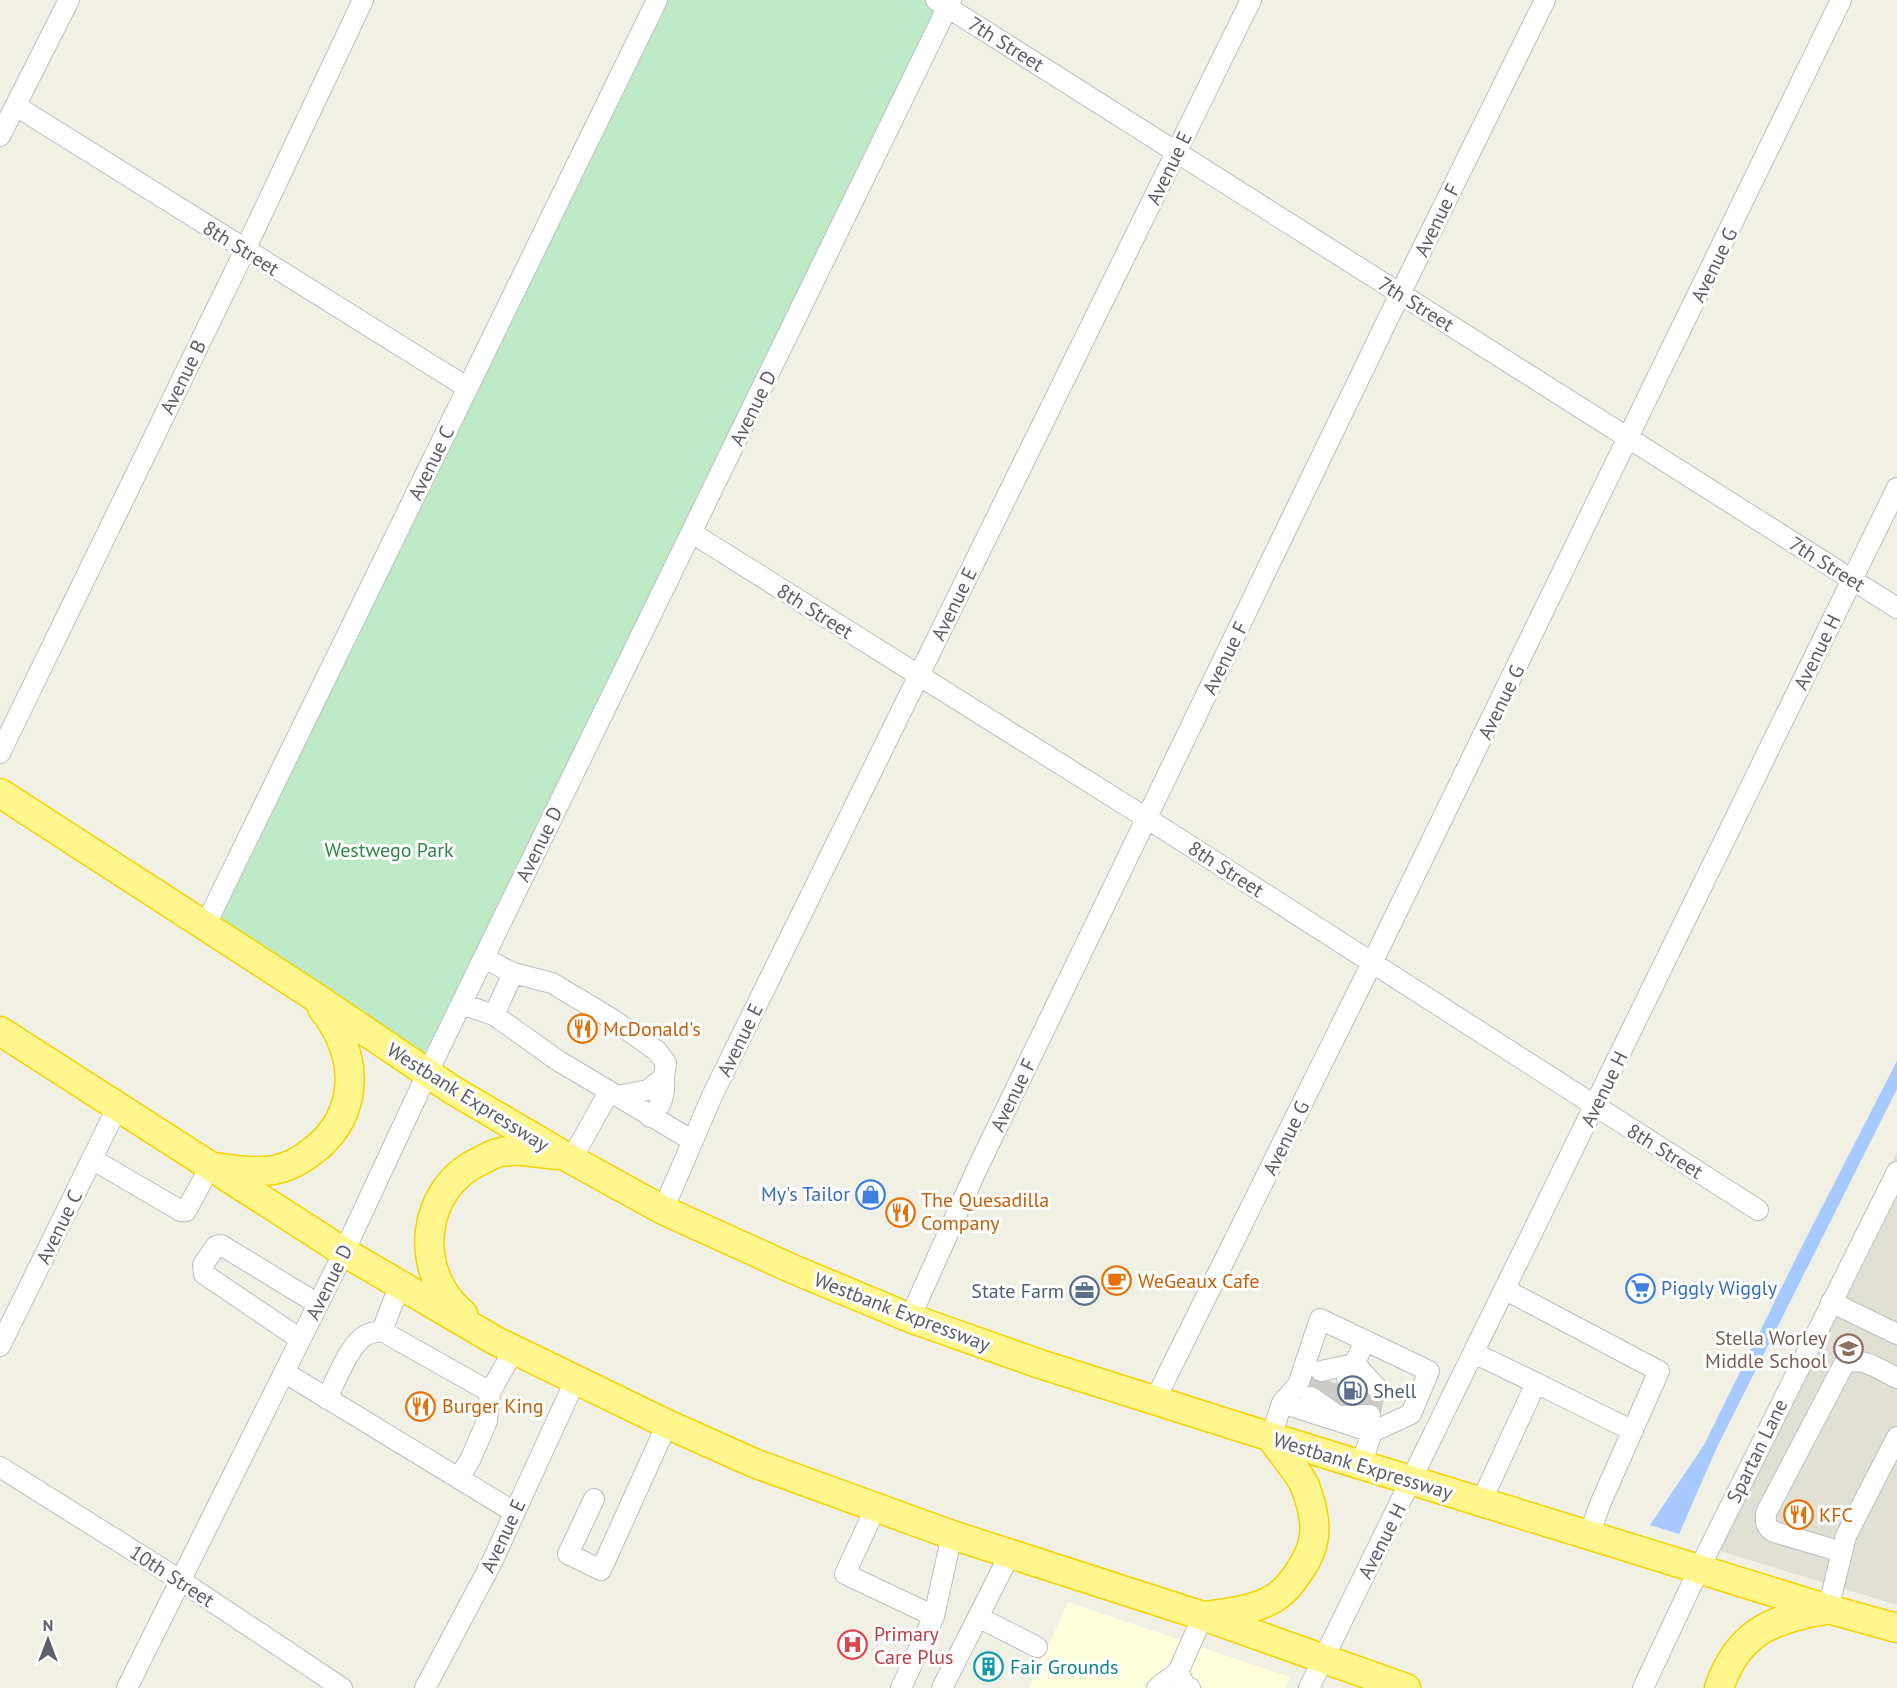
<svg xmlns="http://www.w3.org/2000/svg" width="1897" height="1688" viewBox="0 0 1897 1688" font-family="'PT Sans',sans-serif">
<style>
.commercial{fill:#fffddc}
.education{fill:#e1e0d4}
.green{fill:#bfeac7}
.water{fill:#a7c9ff}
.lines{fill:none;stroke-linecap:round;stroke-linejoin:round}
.minor-tunnel{stroke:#ccccc6;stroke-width:20;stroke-dasharray:20 10;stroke-linecap:butt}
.minor-casing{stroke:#bdbec5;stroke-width:22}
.highway-casing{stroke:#f6d300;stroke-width:31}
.minor{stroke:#fff;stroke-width:20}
.highway{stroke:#fff68e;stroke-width:28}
.labels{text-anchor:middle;stroke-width:6;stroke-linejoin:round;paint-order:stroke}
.street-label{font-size:20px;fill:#5d5f67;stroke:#fff}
.park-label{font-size:20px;fill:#2c8740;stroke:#fff}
.food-label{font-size:20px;fill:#c56008;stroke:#fff;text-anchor:start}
.shop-label{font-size:20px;fill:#366cbe;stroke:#fff;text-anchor:end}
.service-label{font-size:20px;fill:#4e5e75;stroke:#fff;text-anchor:end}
.education-label{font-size:20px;fill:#785e54;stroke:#fff;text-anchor:end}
.health-label{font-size:20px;fill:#be3a42;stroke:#fff;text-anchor:start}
.culture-label{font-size:20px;fill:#0d838f;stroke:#fff;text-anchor:start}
</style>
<rect width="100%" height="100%" fill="#f1f0e5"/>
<path class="commercial" d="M 1068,1602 L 1290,1677 L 1285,1688 L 1029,1688 Z"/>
<path class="education" d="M 1897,1152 L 1897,1605 L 1700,1545 Z"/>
<path class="green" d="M 657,0 L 936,0 L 947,7 L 427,1074 L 205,926 Z"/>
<path class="water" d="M 1897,1061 L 1897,1089 L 1718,1445 L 1679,1534 L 1650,1525 L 1704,1445 L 1801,1248 Z"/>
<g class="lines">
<path class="minor-tunnel" d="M 1311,1397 L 1321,1371
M 1325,1401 L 1334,1375
M 1339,1406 L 1347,1379
M 1356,1411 L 1364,1384
M 1370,1415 L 1377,1388"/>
<defs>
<path id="minor" d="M 936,0 L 1897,608
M 16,106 L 468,388
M 0,136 L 69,0
M 692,533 L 1148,819 L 1758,1210
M 0,753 L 245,250 L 363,0
M 205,926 L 657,0
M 484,958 L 513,973 L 552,983 L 612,1019 L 657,1051 L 666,1063 L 664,1077 L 648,1090 L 617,1096
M 461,1004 L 494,1015 L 557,1060 L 693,1141
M 494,1015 L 513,973
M 650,1117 C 663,1104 665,1095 664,1077
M 92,1159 L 181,1211 L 186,1211 L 210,1167
M 571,1160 L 609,1092
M 663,1210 L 712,1096 L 1251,0
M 1506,1290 L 1659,1371 L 1601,1502 L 1589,1535
M 1831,1302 L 1897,1334
M 910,1318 L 976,1171 L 1400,294 L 1545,0
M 382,1331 L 400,1284
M 300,1339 L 204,1274 L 203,1265 L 216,1246 L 221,1245 L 318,1304
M 0,1346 L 117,1108
M 1474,1353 L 1536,1383 L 1481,1502
M 1355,1364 L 1377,1388
M 1321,1371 L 1355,1364
M 284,1372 L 514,1512
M 1347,1379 L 1365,1341
M 1536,1383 L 1633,1431
M 1311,1397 L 1338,1416 L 1370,1415
M 327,1399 C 335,1382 350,1342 368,1334 C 372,1332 378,1332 382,1331 L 490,1392
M 1155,1400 C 1387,935 1616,469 1841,0
M 1282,1403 L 1298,1385 L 1320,1319 L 1429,1371 L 1411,1414 L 1372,1432
M 1271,1437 L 1282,1403 L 1372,1432 L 1361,1465
M 0,1467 L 180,1580 L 342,1688
M 459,1478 L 471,1458 L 487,1421 L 490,1392 L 514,1350
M 594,1499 L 568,1554 L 601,1570 L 667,1424
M 876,1507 L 845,1574 L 934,1616
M 1842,1552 L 1774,1532 C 1766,1527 1765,1523 1766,1513 L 1844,1364 C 1861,1355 1882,1371 1897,1378
M 1828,1609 L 1846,1536 L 1897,1437
M 978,1617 L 1037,1647
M 1178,1672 L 1185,1686 L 1190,1688
M 127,1688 L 344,1252 L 427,1074 L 951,0
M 425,1688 L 492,1562 L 575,1381
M 901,1688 L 934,1616 L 952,1535
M 942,1688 L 1010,1554
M 1157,1688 L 1178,1672 L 1203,1616
M 1309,1688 L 1897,488
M 1643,1688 L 1699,1569 L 1897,1172"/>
<path id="highway" d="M 0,793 L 315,997 L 451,1089 L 565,1156 L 663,1210 L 795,1270 L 910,1318 L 1040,1364 L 1271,1437 L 1828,1609 L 1897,1628
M 0,1031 L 344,1252 L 496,1341 L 667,1424 L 754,1463 L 952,1535 L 1203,1616 L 1406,1688
M 215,1167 C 234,1170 254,1173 274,1170 C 289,1167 303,1159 314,1150 C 351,1121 359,1076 339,1035 C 335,1025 328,1016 322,1008
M 463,1314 C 412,1272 420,1189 480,1161 C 486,1158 491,1155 497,1153 C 516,1148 537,1153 557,1155
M 1205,1616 C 1229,1613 1256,1610 1276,1597 C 1292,1586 1313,1555 1314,1535 C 1316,1519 1311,1502 1305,1486 C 1297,1469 1281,1453 1271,1437
M 1719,1688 C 1738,1632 1772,1619 1825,1610"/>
</defs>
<use href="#minor" class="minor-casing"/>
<use href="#highway" class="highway-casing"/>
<use href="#minor" class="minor"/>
<use href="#highway" class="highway"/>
</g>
<defs>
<symbol id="restaurant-ring" viewBox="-11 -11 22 22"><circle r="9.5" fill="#fff" stroke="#e8710a" stroke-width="1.5"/><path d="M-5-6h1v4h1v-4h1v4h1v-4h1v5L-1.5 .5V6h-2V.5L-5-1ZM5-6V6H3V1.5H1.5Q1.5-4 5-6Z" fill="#e8710a"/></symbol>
<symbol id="shop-ring" viewBox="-11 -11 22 22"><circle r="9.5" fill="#fff" stroke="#3f7fe0" stroke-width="1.5"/><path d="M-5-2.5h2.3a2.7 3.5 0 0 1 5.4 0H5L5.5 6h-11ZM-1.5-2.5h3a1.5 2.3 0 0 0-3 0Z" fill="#3f7fe0"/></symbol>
<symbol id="cafe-ring" viewBox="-11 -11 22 22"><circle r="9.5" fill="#fff" stroke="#e8710a" stroke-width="1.5"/><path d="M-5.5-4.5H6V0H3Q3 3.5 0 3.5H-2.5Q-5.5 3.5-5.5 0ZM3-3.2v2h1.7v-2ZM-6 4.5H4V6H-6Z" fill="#e8710a"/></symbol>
<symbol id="supermarket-ring" viewBox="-11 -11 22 22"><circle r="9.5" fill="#fff" stroke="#3f7fe0" stroke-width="1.5"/><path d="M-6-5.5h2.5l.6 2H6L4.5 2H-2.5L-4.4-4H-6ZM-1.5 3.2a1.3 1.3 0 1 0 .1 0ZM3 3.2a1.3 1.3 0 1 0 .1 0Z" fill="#3f7fe0"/></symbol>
<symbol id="office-ring" viewBox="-11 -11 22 22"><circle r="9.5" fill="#fff" stroke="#5c6f8a" stroke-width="1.5"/><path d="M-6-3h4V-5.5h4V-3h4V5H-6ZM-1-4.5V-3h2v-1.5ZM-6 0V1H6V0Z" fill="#5c6f8a"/></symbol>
<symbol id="school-ring" viewBox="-11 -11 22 22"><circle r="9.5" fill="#fff" stroke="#8d6e63" stroke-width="1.5"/><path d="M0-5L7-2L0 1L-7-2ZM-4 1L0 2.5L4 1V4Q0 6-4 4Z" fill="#8d6e63"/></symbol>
<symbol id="fuel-ring" viewBox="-11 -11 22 22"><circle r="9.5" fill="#fff" stroke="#5c6f8a" stroke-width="1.5"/><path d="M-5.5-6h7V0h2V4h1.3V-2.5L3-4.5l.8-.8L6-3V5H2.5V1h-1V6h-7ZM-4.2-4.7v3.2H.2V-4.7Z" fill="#5c6f8a"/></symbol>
<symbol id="hospital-ring" viewBox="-11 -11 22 22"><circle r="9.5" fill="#fff" stroke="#e0444e" stroke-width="1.5"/><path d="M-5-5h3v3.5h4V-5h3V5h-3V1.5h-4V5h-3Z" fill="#e0444e"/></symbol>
<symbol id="building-ring" viewBox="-11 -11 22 22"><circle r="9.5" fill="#fff" stroke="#0f9aa8" stroke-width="1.5"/><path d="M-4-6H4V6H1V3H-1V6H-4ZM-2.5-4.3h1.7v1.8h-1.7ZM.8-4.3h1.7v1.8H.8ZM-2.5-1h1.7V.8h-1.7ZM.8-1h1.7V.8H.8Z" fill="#0f9aa8"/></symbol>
</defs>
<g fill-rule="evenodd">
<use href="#restaurant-ring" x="566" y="1012" width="33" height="33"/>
<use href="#shop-ring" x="854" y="1178" width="33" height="33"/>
<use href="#restaurant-ring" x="884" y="1196" width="33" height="33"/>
<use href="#cafe-ring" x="1100" y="1264" width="33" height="33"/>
<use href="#supermarket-ring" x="1624" y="1272" width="33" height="33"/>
<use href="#office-ring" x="1068" y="1274" width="33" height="33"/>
<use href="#school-ring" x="1832" y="1332" width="33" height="33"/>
<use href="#fuel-ring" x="1336" y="1374" width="33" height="33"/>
<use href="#restaurant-ring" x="404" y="1390" width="33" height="33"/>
<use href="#restaurant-ring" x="1782" y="1498" width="33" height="33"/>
<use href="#hospital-ring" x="836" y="1628" width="33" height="33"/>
<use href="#building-ring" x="972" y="1650" width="33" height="33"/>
</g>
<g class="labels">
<g class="street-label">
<text transform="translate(1006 44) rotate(32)" y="7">7th Street</text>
<text transform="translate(1169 168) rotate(-64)" y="7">Avenue E</text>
<text transform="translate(1437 220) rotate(-64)" y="7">Avenue F</text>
<text transform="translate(241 248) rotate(32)" y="7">8th Street</text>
<text transform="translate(1714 265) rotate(-64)" y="7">Avenue G</text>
<text transform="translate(1416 304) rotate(32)" y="7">7th Street</text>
<text transform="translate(183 377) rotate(-64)" y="7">Avenue B</text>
<text transform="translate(753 408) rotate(-64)" y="7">Avenue D</text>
<text transform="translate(431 463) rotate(-64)" y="7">Avenue C</text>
<text transform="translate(1827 564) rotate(32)" y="7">7th Street</text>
<text transform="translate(954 604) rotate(-64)" y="7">Avenue E</text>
<text transform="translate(815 611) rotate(32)" y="7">8th Street</text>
<text transform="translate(1817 652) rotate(-64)" y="7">Avenue H</text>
<text transform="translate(1225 658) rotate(-64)" y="7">Avenue F</text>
<text transform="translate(1501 702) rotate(-64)" y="7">Avenue G</text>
<text transform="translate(539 844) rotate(-64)" y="7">Avenue D</text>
<text transform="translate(1226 869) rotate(33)" y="7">8th Street</text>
<text transform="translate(740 1040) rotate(-64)" y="7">Avenue E</text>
<text transform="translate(1604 1089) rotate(-64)" y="7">Avenue H</text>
<text transform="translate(1013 1095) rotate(-64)" y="7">Avenue F</text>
<text transform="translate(468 1097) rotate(32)" y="7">Westbank Expressway</text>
<text transform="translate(1286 1138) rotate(-64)" y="7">Avenue G</text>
<text transform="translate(1665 1151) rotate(32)" y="7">8th Street</text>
<text transform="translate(59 1227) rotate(-64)" y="7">Avenue C</text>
<text transform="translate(329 1282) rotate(-64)" y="7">Avenue D</text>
<text transform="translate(902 1312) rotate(21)" y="7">Westbank Expressway</text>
<text transform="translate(1757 1451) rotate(-64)" y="7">Spartan Lane</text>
<text transform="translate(1363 1466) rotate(17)" y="7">Westbank Expressway</text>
<text transform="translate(503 1536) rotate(-65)" y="7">Avenue E</text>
<text transform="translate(1382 1541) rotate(-63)" y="7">Avenue H</text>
<text transform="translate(172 1576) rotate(33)" y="7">10th Street</text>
</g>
<g class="park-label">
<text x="389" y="857">Westwego Park</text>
</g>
<g class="food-label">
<text x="603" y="1036">McDonald's</text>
<text x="921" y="1207">The Quesadilla<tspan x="921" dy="23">Company</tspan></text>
<text x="1138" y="1288">WeGeaux Cafe</text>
<text x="442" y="1413">Burger King</text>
<text x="1819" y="1522">KFC</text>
</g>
<g class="shop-label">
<text x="850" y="1201">My's Tailor</text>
<text x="1661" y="1295" text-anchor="start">Piggly Wiggly</text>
</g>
<g class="service-label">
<text x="1064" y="1298">State Farm</text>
<text x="1373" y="1398" text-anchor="start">Shell</text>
</g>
<g class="education-label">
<text x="1827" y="1345">Stella Worley<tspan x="1827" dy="23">Middle School</tspan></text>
</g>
<g class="health-label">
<text x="874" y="1641">Primary<tspan x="874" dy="23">Care Plus</tspan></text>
</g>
<g class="culture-label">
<text x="1010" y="1674">Fair Grounds</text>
</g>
</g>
<g transform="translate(48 1640)" stroke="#ffffff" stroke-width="4.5" paint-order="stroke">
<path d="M0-4.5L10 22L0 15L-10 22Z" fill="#5d5f67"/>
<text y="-9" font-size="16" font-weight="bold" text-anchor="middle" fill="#5d5f67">N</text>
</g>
</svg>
